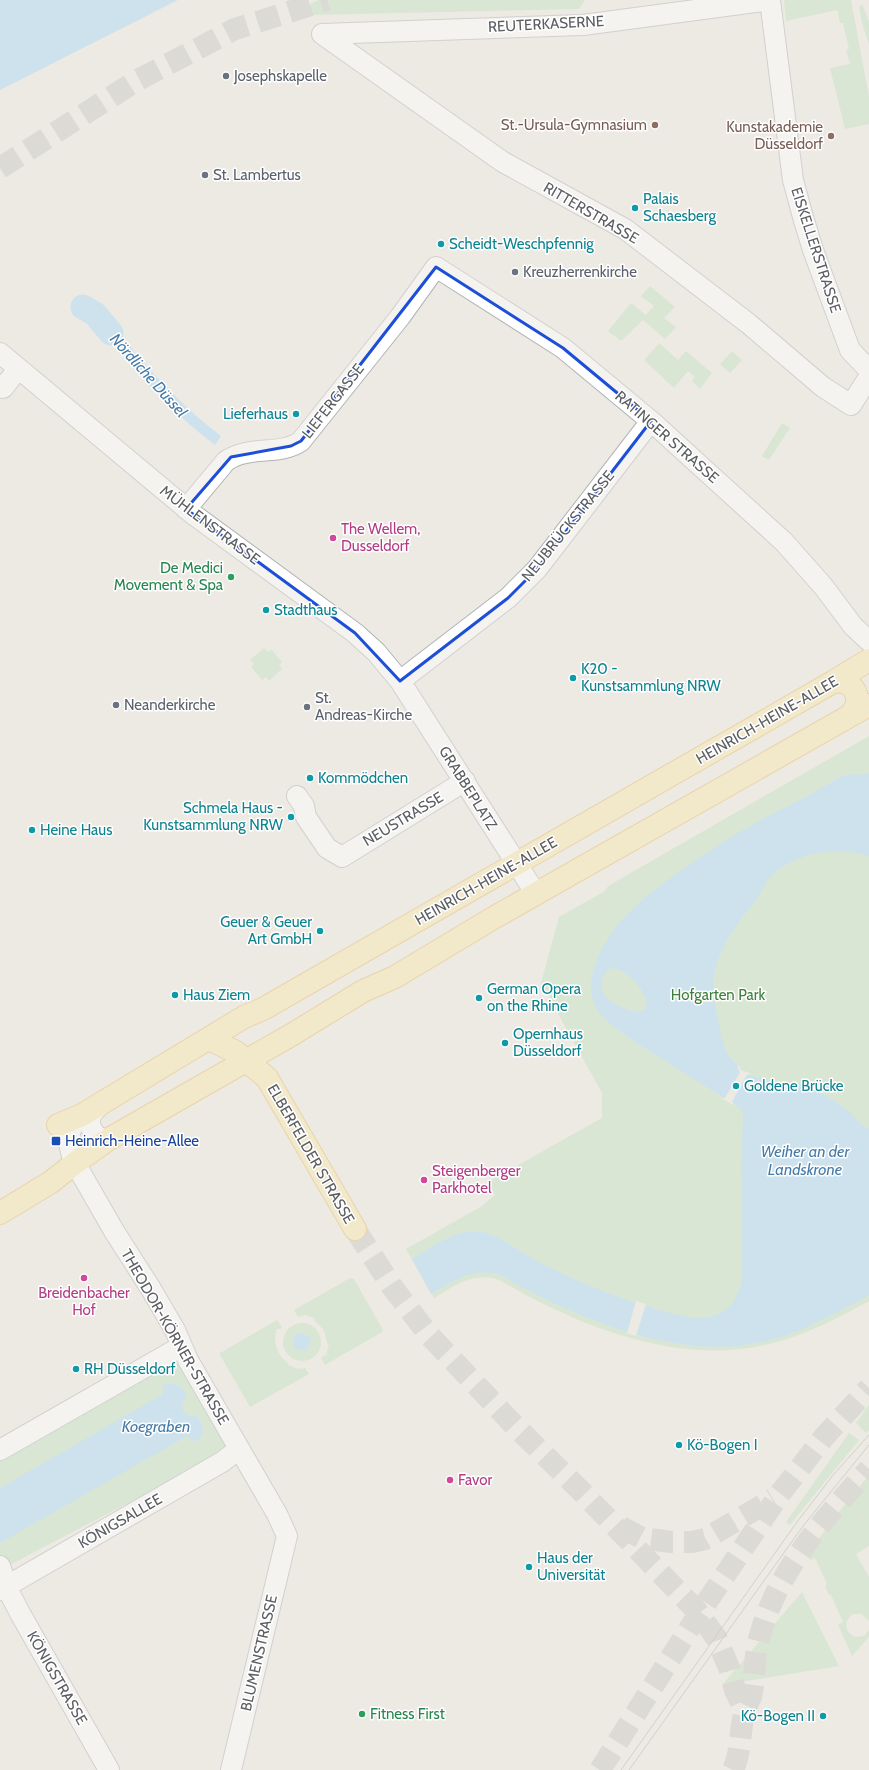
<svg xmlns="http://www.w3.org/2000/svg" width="869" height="1770" viewBox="0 0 869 1770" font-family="Cabin,sans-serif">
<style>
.green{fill:#c3e2c1}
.water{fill:#a7d9f8;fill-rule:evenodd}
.pier{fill:#eceae3}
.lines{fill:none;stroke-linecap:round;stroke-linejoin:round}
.river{stroke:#a7d9f8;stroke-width:25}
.major-tunnel{stroke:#c8c7c3;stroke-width:22;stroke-dasharray:22 11;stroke-linecap:butt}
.highway-tunnel{stroke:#c8c7c3;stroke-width:22;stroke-dasharray:22 11;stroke-linecap:butt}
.minor-casing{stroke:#b0b3b7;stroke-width:22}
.major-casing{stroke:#e5b963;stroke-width:24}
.minor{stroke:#fff;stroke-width:20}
.major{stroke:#f8e7ac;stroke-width:22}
.tram{stroke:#b1b2b2;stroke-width:1}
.marked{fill:none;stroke:#1d4ed8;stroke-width:3;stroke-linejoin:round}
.worship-dot{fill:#6b7280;stroke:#fff;stroke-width:1.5}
.education-dot{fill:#8d6e63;stroke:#fff;stroke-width:1.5}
.culture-dot{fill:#0f9aa8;stroke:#fff;stroke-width:1.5}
.hotel-dot{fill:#d1479c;stroke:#fff;stroke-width:1.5}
.leisure-dot{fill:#2e9e5b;stroke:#fff;stroke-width:1.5}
.transit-dot{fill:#1a4fb4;stroke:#fff;stroke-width:1.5}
.labels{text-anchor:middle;stroke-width:3;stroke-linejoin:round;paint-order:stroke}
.street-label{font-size:15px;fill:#5b5e62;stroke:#fff}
.worship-label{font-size:15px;fill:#5b616d;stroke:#fff;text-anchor:start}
.education-label{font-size:15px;fill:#785e54;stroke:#fff;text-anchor:end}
.culture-label{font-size:15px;fill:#0d838f;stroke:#fff;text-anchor:start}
.hotel-label{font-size:15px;fill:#b23c85;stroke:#fff;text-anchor:start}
.leisure-label{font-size:15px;fill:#27864d;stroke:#fff;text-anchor:end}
.park-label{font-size:15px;fill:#3c803b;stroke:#fff}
.transit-label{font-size:15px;fill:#164399;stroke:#fff;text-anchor:start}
.water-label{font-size:16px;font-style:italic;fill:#467ba8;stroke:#fff}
</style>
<rect width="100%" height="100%" fill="#eceae3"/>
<path class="green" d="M 319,0 L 585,0 L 579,9 L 308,15 L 308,5 Z
M 784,0 L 851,0 L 869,97 L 869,124 L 845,129 L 830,68 L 850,64 L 846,50 L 849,49 L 843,23 L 840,23 L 837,10 L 786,21 Z
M 862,4 L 869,21 L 869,44 L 862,23 L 859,7 Z
M 650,286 L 675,307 L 664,318 L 676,327 L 665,339 L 643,320 L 621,341 L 608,331 L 631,303 L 646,315 L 654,306 L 641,296 Z
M 659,343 L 678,360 L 686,351 L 712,373 L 700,389 L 692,381 L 695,377 L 688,371 L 674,388 L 644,360 Z
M 732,351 L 742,360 L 730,373 L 720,364 Z
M 782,423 L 790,428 L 769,460 L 762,456 Z
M 264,648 L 268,652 L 271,649 L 282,662 L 279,665 L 282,669 L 269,681 L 266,677 L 262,680 L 251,667 L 254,664 L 250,660 Z
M 869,736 L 869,1301 C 838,1318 804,1336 769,1344 C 704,1360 635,1344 574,1318 C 559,1311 543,1304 528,1296 C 516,1290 505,1282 493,1278 C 469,1274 453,1287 434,1298 L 406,1249 L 482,1206 L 495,1195 L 488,1182 L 602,1118 L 602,1093 L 541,983 L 559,917 L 605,891 L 608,886 Z
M 350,1278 L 354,1279 L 383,1330 L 382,1332 L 325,1365 L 321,1358 L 324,1355 L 326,1356 L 329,1343 L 327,1343 L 324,1330 L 314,1320 L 315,1318 L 305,1315 L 298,1317 L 294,1310 Z
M 277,1320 L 282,1327 L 280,1329 L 277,1329 C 272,1341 277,1356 289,1364 L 288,1365 L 298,1369 L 305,1368 L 309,1374 L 250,1407 L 220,1355 L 220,1353 Z
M283 1342a19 19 0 1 1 38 0a19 19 0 1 1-38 0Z
M 176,1361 L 226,1445 L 225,1447 L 176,1478 L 0,1570 L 0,1457 Z
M 869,1405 L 869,1430 L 866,1433 L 856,1423 Z
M 849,1433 L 859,1440 L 790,1525 L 786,1522 Z
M 869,1475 L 869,1546 L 856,1554 L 869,1577 L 869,1621 L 862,1614 L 853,1614 C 843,1621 844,1632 855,1637 L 864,1636 L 869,1630 L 869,1637 L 852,1656 L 838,1625 L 843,1622 L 831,1595 L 829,1595 L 825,1586 L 827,1584 L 815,1558 L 810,1560 L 807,1554 L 841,1509 Z
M 802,1592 L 839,1666 L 722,1685 Z"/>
<path class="water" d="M 0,0 L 178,0 L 0,90 Z
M 90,302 C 108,310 127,344 141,360 C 165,387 192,414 221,436 L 215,445 C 184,422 156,393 130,364 C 118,349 103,320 86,312 Z
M 869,774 L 869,856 C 835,846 799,852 772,875 C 766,880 760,895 754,903 C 735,926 714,954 713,986 C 713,999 717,1013 719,1025 C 722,1040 725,1056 738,1065 L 738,1068 C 750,1077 764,1080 778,1082 C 788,1083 797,1082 805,1086 C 820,1092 836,1101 848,1111 C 855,1117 860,1125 869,1129 L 869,1295 C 838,1312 805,1331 770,1340 C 706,1357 638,1339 579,1314 C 562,1307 545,1299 529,1291 C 517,1285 507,1277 494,1273 C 469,1269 452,1282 431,1294 L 412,1259 C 433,1247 456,1228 481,1232 C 501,1235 518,1251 535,1260 C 575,1281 615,1297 659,1310 C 676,1314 695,1321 713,1316 C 731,1311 739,1296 742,1278 L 741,1159 L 743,1116 L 741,1109 L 736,1105 C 712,1091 688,1075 664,1060 C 645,1048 609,1028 597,1009 C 589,996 590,982 594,968 C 607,927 642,898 676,874 C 701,857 726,839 752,825 C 781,809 810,796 838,778 L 845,775 ZM 612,968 C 625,968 645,990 647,1003 L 645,1010 L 635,1012 C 620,1007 597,999 602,980 C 604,974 607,970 612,968 Z
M 298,1333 L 311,1337 L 311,1340 L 306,1351 L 295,1349 L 293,1346 L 294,1336 Z
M 168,1383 L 168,1384 L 174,1383 L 182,1388 L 187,1396 C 177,1406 184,1419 197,1416 C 204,1426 206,1434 195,1442 L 187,1436 L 0,1543 L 0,1488 L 163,1394 L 163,1386 Z"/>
<path class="pier" d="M 738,1064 L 741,1070 L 752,1074 L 747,1075 L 732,1102 L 735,1106 L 721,1098 L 725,1098 L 740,1072 L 738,1068 Z
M 636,1301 L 646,1304 L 636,1336 L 627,1333 Z"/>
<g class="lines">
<path class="river" d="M 83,307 L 95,314 L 111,333"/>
<path class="major-tunnel" d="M 355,1229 L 393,1288 L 428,1334 L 514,1425 L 581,1491 L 697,1611 L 717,1639 L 729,1668 L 735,1690 L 745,1711
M 621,1527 L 642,1538 L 671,1542 L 692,1542 L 705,1539 L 773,1499
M 600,1770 L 696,1618 L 779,1495 L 824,1437 L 869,1388
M 733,1770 C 742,1751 739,1730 745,1711 C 746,1706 749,1702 751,1697 C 755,1679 754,1661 758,1643 C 774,1574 823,1520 869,1469"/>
<path class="highway-tunnel" d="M 0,168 L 136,81 L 235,29 L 327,0"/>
<defs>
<path id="minor" d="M 322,34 L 583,25 L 770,0 L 793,180 L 803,217 L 813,250 L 850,350 L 869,370
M 322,34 L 503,162 L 625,229 L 749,324 L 823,387 L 851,405 L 869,377
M 0,353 L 194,515 L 355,633 L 376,652 L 400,681 L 536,894
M 0,385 L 3,388 L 18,369
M 186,509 L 226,461 C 248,445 281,456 301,441 L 400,317 L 436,267 L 563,348 L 651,421 L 784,542 L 823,586 L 853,626 L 869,641
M 400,681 L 508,598 L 537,569 L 651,421
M 297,796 L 304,806 L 306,817 L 327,848 L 342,857 L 465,781
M 103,1103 C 98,1107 92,1112 90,1118 C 88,1130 99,1141 109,1139
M 82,1115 C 66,1127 67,1146 75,1163 L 114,1231 L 151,1289 L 175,1330 L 188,1360 L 277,1514 L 287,1536 L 231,1770
M 0,1450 L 182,1346
M 0,1566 L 10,1594 L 21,1615 L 109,1770
M 0,1590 L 222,1462 L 239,1449"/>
<path id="major" d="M 833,682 C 853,678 865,699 851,714
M 209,1039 L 236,1052 L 267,1078 L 355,1229
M 58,1125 L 82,1115 L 244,1017 L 263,1009 L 833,682 L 869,660
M 0,1213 L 51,1182 L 75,1163 L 109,1139 L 293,1034 L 363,991 L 395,977 L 495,917 L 869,705"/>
</defs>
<use href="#minor" class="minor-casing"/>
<use href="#major" class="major-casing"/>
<use href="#minor" class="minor"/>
<use href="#major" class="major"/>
<path class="tram" d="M 621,1770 L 797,1522 L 834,1474 L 869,1435
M 629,1770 L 803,1526 L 869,1445"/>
</g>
<path d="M0 0H869V1770H0ZM 436,267 L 563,348 L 651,421 L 537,569 L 508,598 L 400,681 L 355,633 L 186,509 L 231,457 L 291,446 L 301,441 Z" fill="#eceae3" fill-opacity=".55" fill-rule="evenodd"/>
<path class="marked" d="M 436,267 L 563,348 L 651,421 L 537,569 L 508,598 L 400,681 L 355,633 L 186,509 L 231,457 L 291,446 L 301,441 Z"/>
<g class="worship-dot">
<circle cx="226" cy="76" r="4"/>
<circle cx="205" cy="175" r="4"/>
<circle cx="515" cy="272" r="4"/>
<circle cx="116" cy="705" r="4"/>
<circle cx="307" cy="707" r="4"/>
</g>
<g class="education-dot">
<circle cx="655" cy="125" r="4"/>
<circle cx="831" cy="136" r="4"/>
</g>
<g class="culture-dot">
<circle cx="635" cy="208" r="4"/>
<circle cx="441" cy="244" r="4"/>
<circle cx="296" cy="414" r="4"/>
<circle cx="266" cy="610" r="4"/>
<circle cx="573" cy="678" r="4"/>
<circle cx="310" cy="778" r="4"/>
<circle cx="291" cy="817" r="4"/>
<circle cx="32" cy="830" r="4"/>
<circle cx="320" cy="931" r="4"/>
<circle cx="175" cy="995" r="4"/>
<circle cx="479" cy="998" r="4"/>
<circle cx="505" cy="1043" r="4"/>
<circle cx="736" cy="1086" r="4"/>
<circle cx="76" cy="1369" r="4"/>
<circle cx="679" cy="1445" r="4"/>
<circle cx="529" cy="1567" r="4"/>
<circle cx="823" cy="1716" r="4"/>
</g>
<g class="hotel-dot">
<circle cx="333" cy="538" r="4"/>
<circle cx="424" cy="1180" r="4"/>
<circle cx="84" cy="1278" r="4"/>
<circle cx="450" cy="1480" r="4"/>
</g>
<g class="leisure-dot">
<circle cx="231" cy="577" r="4"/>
<circle cx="362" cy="1714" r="4"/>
</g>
<rect class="transit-dot" x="51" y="1136" width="10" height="10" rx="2"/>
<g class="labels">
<g class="street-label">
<text transform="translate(546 24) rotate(-3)" y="5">REUTERKASERNE</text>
<text transform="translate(591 213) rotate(30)" y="5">RITTERSTRASSE</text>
<text transform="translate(816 250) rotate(72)" y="5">EISKELLERSTRASSE</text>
<text transform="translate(333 401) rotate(-52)" y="5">LIEFERGASSE</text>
<text transform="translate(667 437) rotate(41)" y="5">RATINGER STRASSE</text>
<text transform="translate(210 525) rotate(37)" y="5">MÜHLENSTRASSE</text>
<text transform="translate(568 526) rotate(-51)" y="5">NEUBRÜCKSTRASSE</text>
<text transform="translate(767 720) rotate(-30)" y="5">HEINRICH-HEINE-ALLEE</text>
<text transform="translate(468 788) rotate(58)" y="5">GRABBEPLATZ</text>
<text transform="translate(403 819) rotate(-31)" y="5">NEUSTRASSE</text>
<text transform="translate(486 881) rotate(-30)" y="5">HEINRICH-HEINE-ALLEE</text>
<text transform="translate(311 1154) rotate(60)" y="5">ELBERFELDER STRASSE</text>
<text transform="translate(175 1337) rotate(60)" y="5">THEODOR-KÖRNER-STRASSE</text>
<text transform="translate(120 1521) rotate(-30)" y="5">KÖNIGSALLEE</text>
<text transform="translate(259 1653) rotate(-77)" y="5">BLUMENSTRASSE</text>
<text transform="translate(57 1678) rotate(60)" y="5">KÖNIGSTRASSE</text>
</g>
<g class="worship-label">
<text x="234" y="81">Josephskapelle</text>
<text x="213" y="180">St. Lambertus</text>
<text x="523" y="277">Kreuzherrenkirche</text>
<text x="315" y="703">St.<tspan x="315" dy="17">Andreas-Kirche</tspan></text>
<text x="124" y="710">Neanderkirche</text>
</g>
<g class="education-label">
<text x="647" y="130">St.-Ursula-Gymnasium</text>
<text x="823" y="132">Kunstakademie<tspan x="823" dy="17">Düsseldorf</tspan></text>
</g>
<g class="culture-label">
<text x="643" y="204">Palais<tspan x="643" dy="17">Schaesberg</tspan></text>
<text x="449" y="249">Scheidt-Weschpfennig</text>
<text x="288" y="419" text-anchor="end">Lieferhaus</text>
<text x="274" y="615">Stadthaus</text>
<text x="581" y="674">K20 -<tspan x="581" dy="17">Kunstsammlung NRW</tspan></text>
<text x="318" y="783">Kommödchen</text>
<text x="283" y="813" text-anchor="end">Schmela Haus -<tspan x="283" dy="17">Kunstsammlung NRW</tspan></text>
<text x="40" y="835">Heine Haus</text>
<text x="312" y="927" text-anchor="end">Geuer &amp; Geuer<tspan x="312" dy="17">Art GmbH</tspan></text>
<text x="487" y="994">German Opera<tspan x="487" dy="17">on the Rhine</tspan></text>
<text x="183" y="1000">Haus Ziem</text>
<text x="513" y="1039">Opernhaus<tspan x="513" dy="17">Düsseldorf</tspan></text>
<text x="744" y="1091">Goldene Brücke</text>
<text x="84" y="1374">RH Düsseldorf</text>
<text x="687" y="1450">Kö-Bogen I</text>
<text x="537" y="1563">Haus der<tspan x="537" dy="17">Universität</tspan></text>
<text x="815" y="1721" text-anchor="end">Kö-Bogen II</text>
</g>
<g class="hotel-label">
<text x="341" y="534">The Wellem,<tspan x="341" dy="17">Dusseldorf</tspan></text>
<text x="432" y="1176">Steigenberger<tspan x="432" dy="17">Parkhotel</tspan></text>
<text x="84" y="1298" text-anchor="middle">Breidenbacher<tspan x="84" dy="17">Hof</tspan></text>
<text x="458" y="1485">Favor</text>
</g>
<g class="leisure-label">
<text x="223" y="573">De Medici<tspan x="223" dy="17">Movement &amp; Spa</tspan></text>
<text x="370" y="1719" text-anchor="start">Fitness First</text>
</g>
<g class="park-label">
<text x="718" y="1000">Hofgarten Park</text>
</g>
<g class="transit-label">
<text x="65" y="1146">Heinrich-Heine-Allee</text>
</g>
<g class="water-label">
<text transform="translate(149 375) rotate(48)" y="6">Nördliche Düssel</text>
<text x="805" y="1157">Weiher an der<tspan x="805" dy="18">Landskrone</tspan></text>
<text x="156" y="1432">Koegraben</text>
</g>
</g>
</svg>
